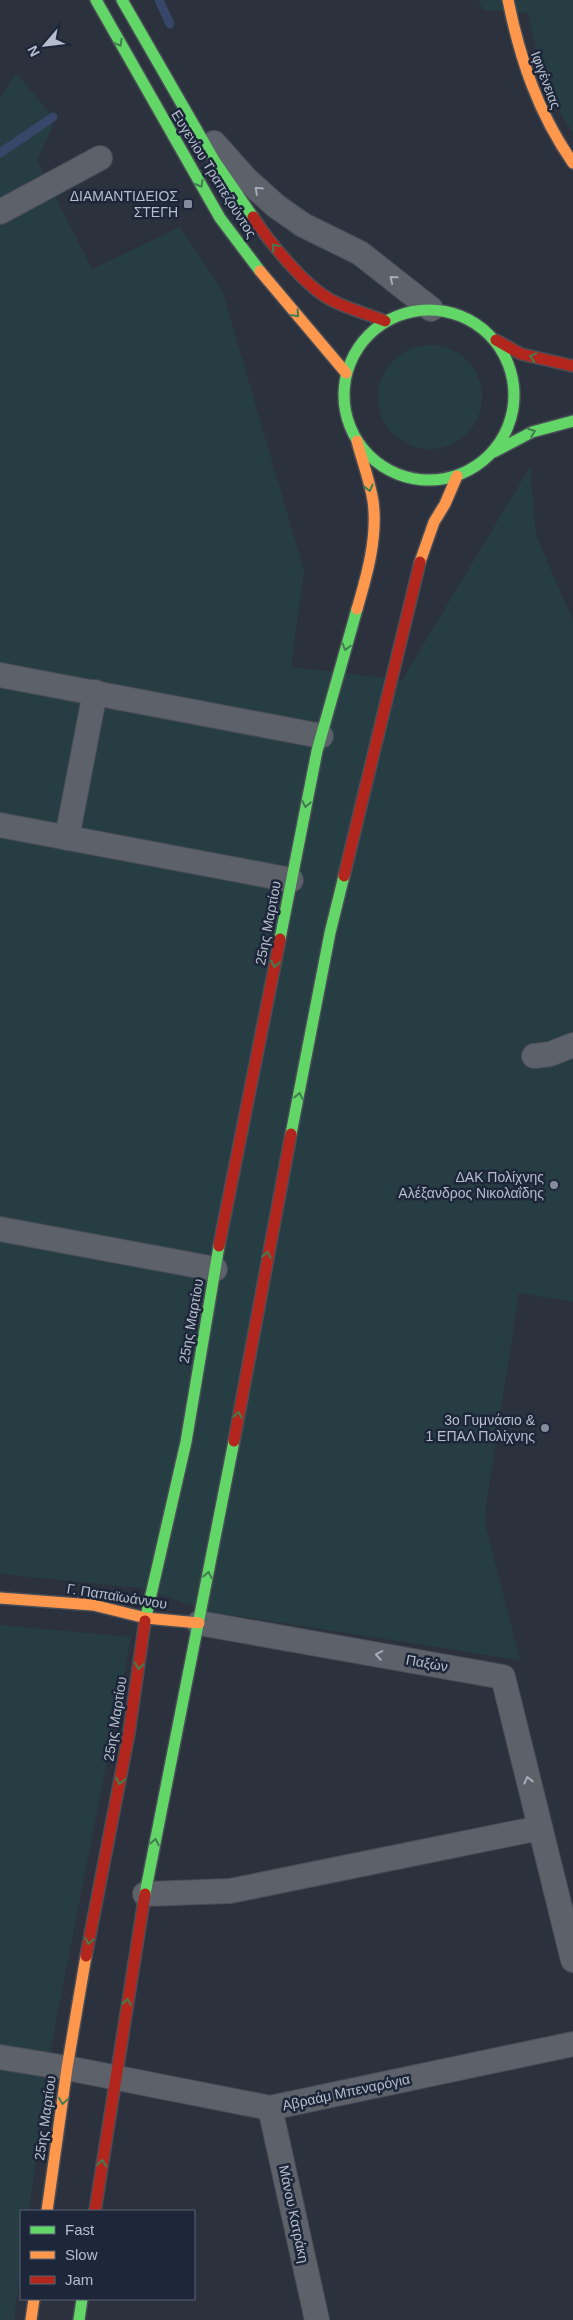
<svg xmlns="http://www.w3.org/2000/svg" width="573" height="2320" viewBox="0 0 573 2320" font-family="Arial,sans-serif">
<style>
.green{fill:#273d44}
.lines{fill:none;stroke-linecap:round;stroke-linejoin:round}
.stream{stroke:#364769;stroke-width:9}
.street-casing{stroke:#484d56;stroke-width:26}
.fast-casing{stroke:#484d56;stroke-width:14}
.slow-casing{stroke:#484d56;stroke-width:14}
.jam-casing{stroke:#484d56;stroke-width:14}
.street{stroke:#5c616a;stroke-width:24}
.fast{stroke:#63d668;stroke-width:11}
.slow{stroke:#ff974d;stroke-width:11}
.jam{stroke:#b3261e;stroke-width:11}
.oneway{stroke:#407e50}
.oneway2{stroke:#a4abb9}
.poi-dot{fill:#858c9b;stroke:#1d2739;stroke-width:2}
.labels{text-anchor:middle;stroke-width:5;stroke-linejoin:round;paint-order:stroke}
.street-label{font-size:14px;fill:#b6bdcd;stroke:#1d2739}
.poi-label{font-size:14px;fill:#b6bdcd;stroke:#1d2739;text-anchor:end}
</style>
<rect width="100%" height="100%" fill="#2b313d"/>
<path class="green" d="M 478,0 L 573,0 L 573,133 C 548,96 537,55 528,13 L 483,10 Z
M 16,73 L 53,117 L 52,128 L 37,160 L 92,269 L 180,227 L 222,290 L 304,571 L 291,667 L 402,680 L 530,467 L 536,535 L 573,621 L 573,1302 L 519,1293 L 487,1498 L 485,1523 L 520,1660 L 212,1612 L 141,1588 L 0,1574 L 0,98 Z
M378 397a52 52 0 1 1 104 0a52 52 0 1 1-104 0Z
M 0,1625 L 131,1637 L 51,2047 L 29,2211 L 21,2211 L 21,2265 L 14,2320 L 0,2320 Z"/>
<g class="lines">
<path class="stream" d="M 159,0 L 170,24
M 0,153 L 53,117"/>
<defs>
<path id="street" d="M 214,143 L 246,179 L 276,206 L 303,225 L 360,253 L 431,309
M 0,212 L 100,158
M 0,675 L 321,736
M 0,825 L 291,880
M 67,838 L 95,692
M 534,1056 L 550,1054 L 573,1045
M 0,1229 L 215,1269
M 199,1623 L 503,1677 L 573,1960
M 145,1894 L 230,1891 L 540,1828
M 0,2057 L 67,2068 L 270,2108 L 573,2044
M 270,2108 L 317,2320"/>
<path id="fast" d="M 96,0 L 220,218 L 260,271
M 122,0 L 214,160 L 253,217
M344 395a85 85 0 1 1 170 0a85 85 0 1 1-170 0Z
M 494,452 L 532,432 L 573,421
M 280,939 L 317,751 L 357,609
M 291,1134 L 330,933 L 344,876
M 145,1621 L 186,1442 L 219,1246
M 145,1894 L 234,1441
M 79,2320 L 82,2299"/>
<path id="slow" d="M 508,0 C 520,59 538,113 573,163
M 260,271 L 346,373
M 357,441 C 362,461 370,481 373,501 C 378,537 367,575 357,609
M 420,562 L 434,522 L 445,504 L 457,476
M 0,1598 L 93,1605 L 146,1618 L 199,1623
M 47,2211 L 67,2068 L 86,1956
M 31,2320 L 34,2299"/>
<path id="jam" d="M 253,217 C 270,243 305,286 331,300 C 348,309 368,314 385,321
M 496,340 L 521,354 L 573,366
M 344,876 L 420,562
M 219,1246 L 280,939
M 234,1441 L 291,1134
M 86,1956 L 129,1733 L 145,1621
M 95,2211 L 145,1894"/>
</defs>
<use href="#street" class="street-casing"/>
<use href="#fast" class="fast-casing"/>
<use href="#slow" class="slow-casing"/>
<use href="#jam" class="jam-casing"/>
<use href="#street" class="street"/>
<use href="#fast" class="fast"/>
<use href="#slow" class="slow"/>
<use href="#jam" class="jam"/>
</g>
<defs><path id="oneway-chevron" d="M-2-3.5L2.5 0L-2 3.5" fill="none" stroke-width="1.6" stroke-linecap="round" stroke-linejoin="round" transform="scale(1.25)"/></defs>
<g class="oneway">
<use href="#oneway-chevron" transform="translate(119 43) rotate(61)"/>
<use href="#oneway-chevron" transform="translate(200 184) rotate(60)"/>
<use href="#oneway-chevron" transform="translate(275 247) rotate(-130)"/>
<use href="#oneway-chevron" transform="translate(296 314) rotate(48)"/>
<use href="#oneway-chevron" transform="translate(533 357) rotate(-165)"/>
<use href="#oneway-chevron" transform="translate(532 432) rotate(-20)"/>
<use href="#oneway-chevron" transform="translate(369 488) rotate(76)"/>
<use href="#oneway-chevron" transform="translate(346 647) rotate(106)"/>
<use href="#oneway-chevron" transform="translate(306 804) rotate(101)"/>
<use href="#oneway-chevron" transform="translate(275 964) rotate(101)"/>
<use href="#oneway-chevron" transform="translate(299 1096) rotate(-79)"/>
<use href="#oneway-chevron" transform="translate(267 1255) rotate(-79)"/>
<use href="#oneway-chevron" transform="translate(238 1415) rotate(-80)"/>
<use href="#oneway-chevron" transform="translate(208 1575) rotate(-79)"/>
<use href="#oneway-chevron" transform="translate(139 1666) rotate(98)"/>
<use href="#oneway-chevron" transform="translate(120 1781) rotate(101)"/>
<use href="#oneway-chevron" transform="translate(155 1842) rotate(-79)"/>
<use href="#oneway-chevron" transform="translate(89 1941) rotate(100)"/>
<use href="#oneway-chevron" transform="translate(127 2002) rotate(-81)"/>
<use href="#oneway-chevron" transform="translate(63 2101) rotate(98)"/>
<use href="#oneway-chevron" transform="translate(102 2163) rotate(-82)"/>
</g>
<g class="oneway2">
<use href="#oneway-chevron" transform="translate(258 190) rotate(-137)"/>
<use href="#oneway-chevron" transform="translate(393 279) rotate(-141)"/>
<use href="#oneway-chevron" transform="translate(379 1655) rotate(-170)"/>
<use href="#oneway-chevron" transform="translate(528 1780) rotate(-104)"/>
</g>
<g class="poi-dot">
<rect x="183" y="199" width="10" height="10" rx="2.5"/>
<circle cx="554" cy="1185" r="5"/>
<circle cx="545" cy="1428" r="5"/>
</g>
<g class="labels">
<g class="street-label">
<text transform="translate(546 80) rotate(69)" y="5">Ιφιγένειας</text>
<text transform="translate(214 174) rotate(58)" y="5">Ευγενίου Τραπεζούντος</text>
<text transform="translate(268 923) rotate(-79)" y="5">25ης Μαρτίου</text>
<text transform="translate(191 1321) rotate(-80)" y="5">25ης Μαρτίου</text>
<text transform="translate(117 1596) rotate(9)" y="5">Γ. Παπαϊωάννου</text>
<text transform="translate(427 1663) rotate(10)" y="5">Παξών</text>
<text transform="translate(115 1719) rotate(-81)" y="5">25ης Μαρτίου</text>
<text transform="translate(346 2092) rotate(-12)" y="5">Αβραάμ Μπεναρόγια</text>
<text transform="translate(45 2118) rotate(-82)" y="5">25ης Μαρτίου</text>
<text transform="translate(294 2214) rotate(78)" y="5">Μάνου Κατράκη</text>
</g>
<g class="poi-label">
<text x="178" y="201">ΔΙΑΜΑΝΤΙΔΕΙΟΣ<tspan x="178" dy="16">ΣΤΕΓΗ</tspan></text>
<text x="544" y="1182">ΔΑΚ Πολίχνης<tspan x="544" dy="16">Αλέξανδρος Νικολαΐδης</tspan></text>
<text x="535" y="1425">3ο Γυμνάσιο &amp;<tspan x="535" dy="16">1 ΕΠΑΛ Πολίχνης</tspan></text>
</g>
</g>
<rect x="20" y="2210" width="175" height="90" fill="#1d2739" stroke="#5a6374"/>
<rect x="30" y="2226" width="25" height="8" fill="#63d668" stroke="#5a6374"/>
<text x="65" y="2235" font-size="15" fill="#b6bdcd">Fast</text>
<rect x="30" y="2251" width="25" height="8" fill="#ff974d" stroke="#5a6374"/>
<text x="65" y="2260" font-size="15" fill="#b6bdcd">Slow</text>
<rect x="30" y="2276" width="25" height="8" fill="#b3261e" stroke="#5a6374"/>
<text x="65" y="2285" font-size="15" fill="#b6bdcd">Jam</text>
<g transform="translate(45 45) rotate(242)" stroke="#1d2739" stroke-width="4" paint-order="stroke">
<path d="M0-4L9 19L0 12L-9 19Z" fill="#b6bdcd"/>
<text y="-8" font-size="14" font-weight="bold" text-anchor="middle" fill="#b6bdcd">N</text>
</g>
</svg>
